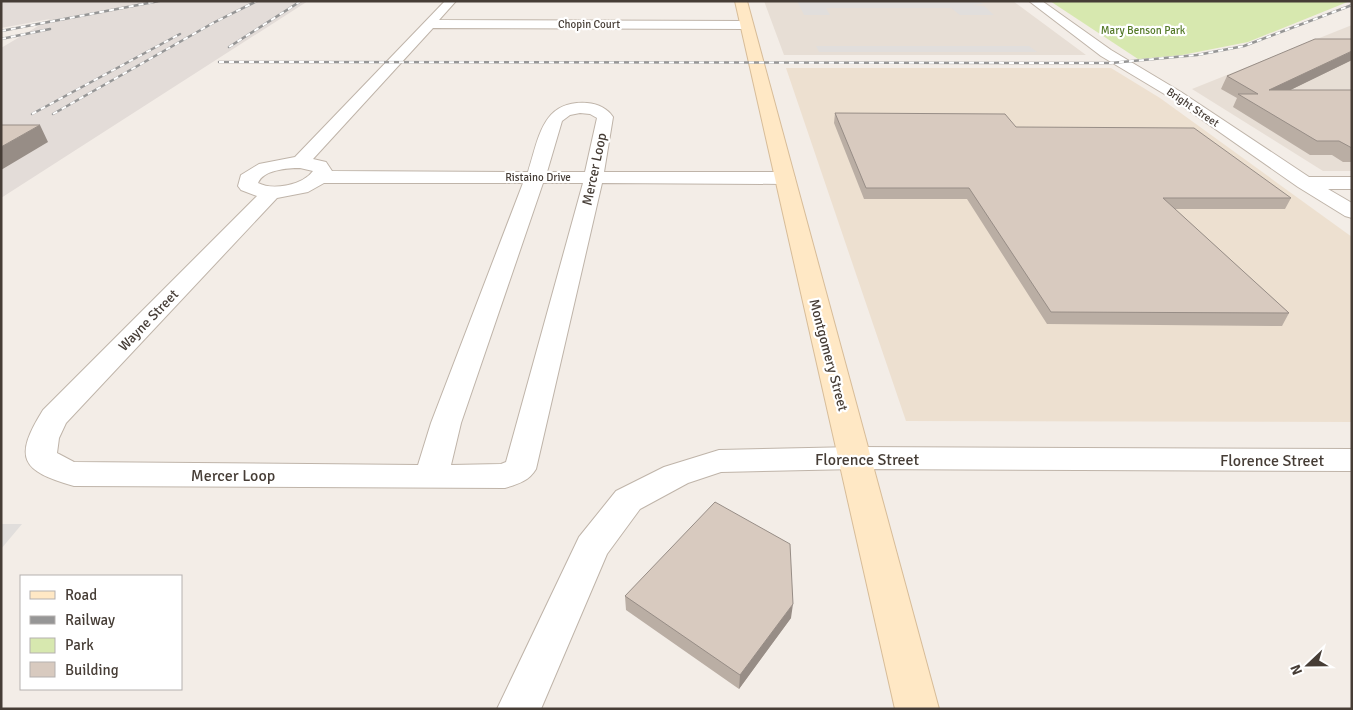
<svg xmlns="http://www.w3.org/2000/svg" width="1353" height="710" viewBox="0 0 1353 710" font-family="Signika,sans-serif">
<style>
.residential{fill:#e7ded5}
.industrial{fill:#e3dcd8}
.education{fill:#ede0d0}
.green{fill:#d7e8af}
.parking{fill:#e1dedc}
.lines{fill:none;stroke-linecap:round;stroke-linejoin:round}
.street-casing{stroke:#bfb4a9;stroke-width:2}
.secondary-casing{stroke:#d7bc98;stroke-width:2}
.street{fill:#fff;fill-rule:evenodd}
.secondary{fill:#ffe8c5;fill-rule:evenodd}
.rail-casing{stroke:#969696;stroke-width:2.5}
.rail{stroke:#fff;stroke-width:2;stroke-dasharray:5;stroke-linecap:butt}
.wall{fill:#baaea4}
.shaded-wall{fill:#978d86}
.building{fill:#d8cabf;stroke:#978d86}
.labels{text-anchor:middle;stroke-width:4.5;stroke-linejoin:round;paint-order:stroke}
.far-street-label{font-size:11px;fill:#463d36;stroke:#fff}
.far-park-label{font-size:11px;fill:#547928;stroke:#fff}
.street-label{font-size:14px;fill:#463d36;stroke:#fff}
.near-street-label{font-size:16px;fill:#463d36;stroke:#fff}
</style>
<rect width="100%" height="100%" fill="#f3ede7"/>
<path class="residential" d="M 764,1 L 1013,1 L 1086,55 L 784,55 Z
M 1352,25 L 1352,171 L 1323,171 L 1192,89 Z"/>
<path class="industrial" d="M 1,1 L 308,1 L 1,198 L 1,48 L 50,19 L 1,28 Z"/>
<path class="education" d="M 786,68 L 1111,68 L 1160,98 L 1352,237 L 1352,422 L 906,421 Z"/>
<path class="green" d="M 1050,1 L 1350,1 L 1248,42 L 1182,55 L 1138,59 Z"/>
<path class="parking" d="M 797,1 L 967,1 L 980,2 L 983,4 L 972,5 L 984,6 L 994,15 L 960,15 L 951,8 L 826,8 L 830,15 L 804,15 Z
M 816,46 L 1029,46 L 1037,52 L 819,52 Z
M 1,524 L 22,524 L 1,549 Z"/>
<g class="lines">
<defs>
<path id="street" d="M 445,1 L 456,1 L 439,20 L 747,21 L 753,25 L 747,29 L 433,28 L 313,159 L 326,162 L 332,171 L 528,172 C 539,138 542,100 587,103 C 598,104 607,108 613,117 L 604,172 L 785,172 L 792,174 L 795,178 L 792,182 L 785,184 L 602,183 L 536,469 C 529,481 518,484 505,488 L 74,486 C 21,471 13,458 43,410 L 257,196 L 241,190 L 238,186 L 241,175 L 259,164 L 295,157 ZM 580,113 L 590,114 L 597,118 L 585,172 L 547,172 L 562,121 L 570,115 ZM 300,168 L 313,171 C 303,185 273,191 258,183 C 263,170 287,168 300,168 ZM 324,183 L 523,183 L 431,423 L 418,465 L 74,462 L 57,453 L 59,438 L 66,423 L 277,198 L 308,192 ZM 543,183 L 583,183 L 506,462 L 501,464 L 451,465 L 461,423 Z
M 1029,1 L 1042,1 L 1111,50 L 1181,92 L 1309,177 L 1352,177 L 1352,189 L 1328,189 L 1352,203 L 1352,218 L 1345,216 L 1298,187 L 1171,98 L 1101,56 Z
M 855,447 L 1352,449 L 1352,471 L 855,469 L 721,472 L 688,483 L 640,509 L 607,554 L 541,709 L 497,709 L 579,537 L 616,491 L 664,467 L 719,450 Z"/>
<path id="secondary" d="M 735,1 L 747,1 L 939,709 L 895,709 Z"/>
</defs>
<use href="#street" class="street-casing"/>
<use href="#secondary" class="secondary-casing"/>
<use href="#street" class="street"/>
<use href="#secondary" class="secondary"/>
<defs>
<path id="rail" d="M 1,31 L 159,1
M 1,39 L 50,29
M 229,47 L 301,1
M 219,62 L 1111,63 L 1197,55 L 1244,46 L 1352,5
M 32,114 L 180,34
M 53,114 L 213,23 L 257,1"/>
</defs>
<use href="#rail" class="rail-casing"/>
<use href="#rail" class="rail"/>
</g>
<path class="wall" d="M 1352,60 L 1290,90 L 1352,90 L 1352,162 L 1343,162 L 1332,155 L 1310,155 L 1233,107 L 1237,98 L 1221,89 L 1227,76 Z
M 835,113 L 1016,127 L 1291,198 L 1285,209 L 1175,209 L 1289,313 L 1282,326 L 1047,324 L 967,199 L 864,199 L 834,123 Z
M 625,596 L 791,618 L 739,689 L 626,610 Z"/>
<path class="shaded-wall" d="M 1352,51 L 1352,60 L 1264,103 L 1269,90 Z
M 40,125 L 48,142 L 1,170 L 1,147 Z
M 793,604 L 791,618 L 739,689 L 740,675 Z"/>
<path class="building" d="M 1315,39 L 1352,39 L 1352,51 L 1269,90 L 1352,90 L 1352,148 L 1339,141 L 1317,141 L 1238,94 L 1258,94 L 1227,76 Z
M 835,113 L 1005,114 L 1016,127 L 1194,128 L 1291,198 L 1163,198 L 1289,313 L 1051,312 L 969,188 L 866,188 Z
M 1,125 L 40,125 L 1,147 Z
M 715,502 L 790,544 L 793,604 L 740,675 L 625,596 Z"/>
<g class="labels">
<g class="far-street-label">
<text x="589" y="28">Chopin Court</text>
<text transform="translate(1193 107) rotate(34)" y="4">Bright Street</text>
<text x="538" y="181">Ristaino Drive</text>
</g>
<g class="far-park-label">
<text x="1143" y="34">Mary Benson Park</text>
</g>
<g class="street-label">
<text transform="translate(594 169) rotate(-78)" y="5">Mercer Loop</text>
<text transform="translate(148 320) rotate(-46)" y="5">Wayne Street</text>
<text transform="translate(829 355) rotate(75)" y="5">Montgomery Street</text>
</g>
<g class="near-street-label">
<text x="867" y="465">Florence Street</text>
<text x="1272" y="466">Florence Street</text>
<text x="233" y="481">Mercer Loop</text>
</g>
</g>
<rect width="1353" height="710" fill="none" stroke="#463d36" stroke-width="5"/>
<rect x="20" y="575" width="162" height="115" fill="#ffffff" stroke="#b5b1af"/>
<rect x="30" y="591" width="25" height="8" fill="#ffe8c5" stroke="#b5b1af"/>
<text x="65" y="600" font-size="15" fill="#463d36">Road</text>
<rect x="30" y="616" width="25" height="8" fill="#969696" stroke="#b5b1af"/>
<text x="65" y="625" font-size="15" fill="#463d36">Railway</text>
<rect x="30" y="638" width="25" height="15" fill="#d7e8af" stroke="#b5b1af"/>
<text x="65" y="650" font-size="15" fill="#463d36">Park</text>
<rect x="30" y="662" width="25" height="15" fill="#d8cabf" stroke="#b5b1af"/>
<text x="65" y="675" font-size="15" fill="#463d36">Building</text>
<g transform="translate(1308 665) rotate(248)" stroke="#ffffff" stroke-width="4" paint-order="stroke">
<path d="M0-4L9 19L0 12L-9 19Z" fill="#463d36"/>
<text y="-8" font-size="14" font-weight="bold" text-anchor="middle" fill="#463d36">N</text>
</g>
</svg>
